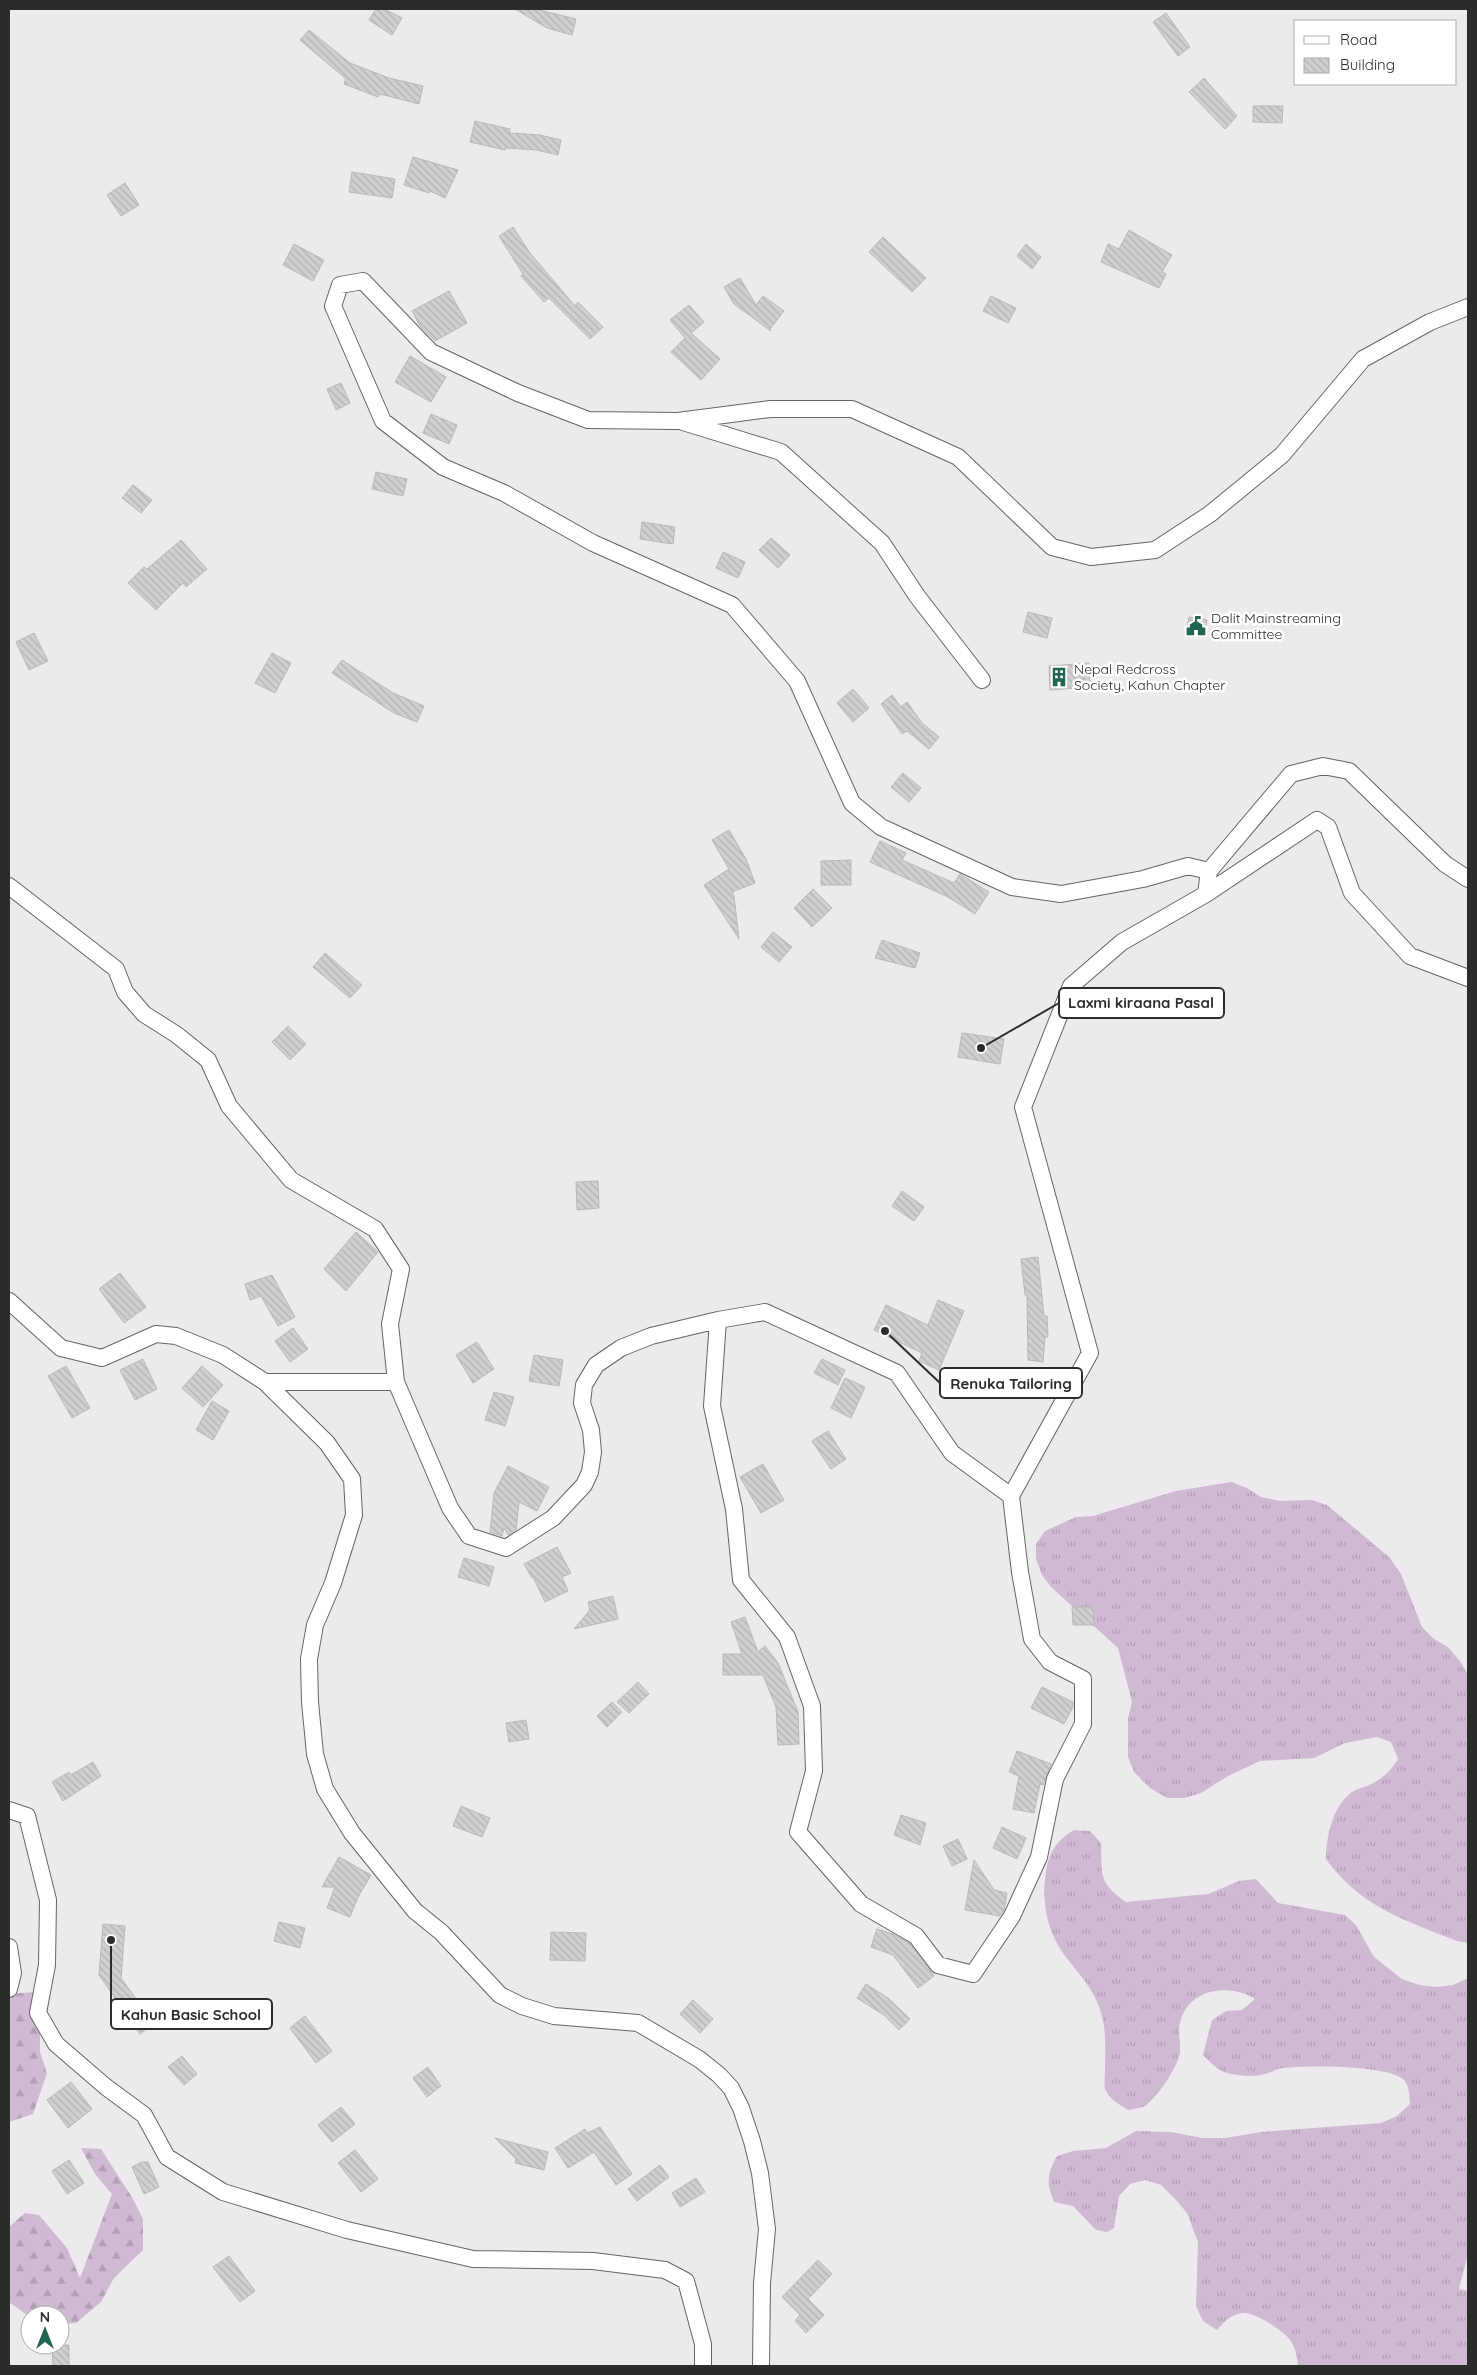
<svg xmlns="http://www.w3.org/2000/svg" width="1477" height="2375" viewBox="0 0 1477 2375" font-family="Quicksand,sans-serif">
<style>
.grass{fill:url(#grass-tufts)}
.forest{fill:url(#forest-firs)}
.building{fill:url(#building-back-hatch);stroke:#bbb8bb}
.lines{fill:none;stroke-linecap:round;stroke-linejoin:round}
.street-casing{stroke:#666366;stroke-width:18}
.street{stroke:#fff;stroke-width:16}
.labels{text-anchor:middle;stroke-width:5;stroke-linejoin:round;paint-order:stroke}
.poi-label{font-size:14px;fill:#2d2c2d;stroke:#fff;text-anchor:start}
.leader{fill:none;stroke:#2d2c2d;stroke-width:2}
.callout-dot{fill:#2d2c2d;stroke:#fff;stroke-width:2}
.callout{fill:#fff;stroke:#2d2c2d;stroke-width:2}
.callout-label{font-size:15px;text-anchor:middle;font-weight:bold;fill:#2d2c2d}
</style>
<defs>
<pattern id="grass-tufts" width="24" height="20" patternUnits="userSpaceOnUse" patternTransform="scale(1.25)"><rect width="24" height="20" fill="#d0b9d3"/><path d="M3 7l-1-3M5 7V3M7 7l1-3M15 17l-1-3M17 17v-4M19 17l1-3" fill="none" stroke="#b39fb5"/></pattern>
<pattern id="forest-firs" width="22" height="20" patternUnits="userSpaceOnUse" patternTransform="scale(1.25)"><rect width="22" height="20" fill="#d0b9d3"/><path d="M5 1l3.5 6h-7zM16 11l3.5 6h-7z" fill="#b39fb5"/></pattern>
<pattern id="building-back-hatch" width="6" height="6" patternUnits="userSpaceOnUse" patternTransform="scale(1.25)"><rect width="6" height="6" fill="#d2cfd2"/><path d="M-1 5l2 2M0 0l6 6M5-1l2 2" fill="none" stroke="#b5b2b5"/></pattern>
</defs>
<rect width="100%" height="100%" fill="#edeaee"/>
<path class="grass" d="M 1231,1482 L 1247,1488 L 1261,1497 L 1280,1501 L 1312,1500 L 1327,1505 L 1389,1557 L 1401,1574 L 1422,1627 L 1434,1639 L 1448,1647 L 1460,1661 L 1468,1675 L 1468,1943 L 1457,1941 C 1406,1921 1359,1906 1326,1859 C 1326,1837 1333,1805 1352,1792 C 1356,1789 1362,1788 1367,1786 C 1381,1780 1390,1772 1398,1759 L 1391,1742 L 1377,1737 L 1345,1743 L 1314,1758 L 1260,1761 L 1228,1776 L 1201,1793 L 1184,1798 L 1167,1798 L 1150,1788 L 1134,1772 L 1128,1757 L 1128,1718 L 1132,1702 L 1118,1648 L 1051,1587 L 1042,1575 L 1036,1559 L 1036,1544 L 1045,1531 L 1076,1517 L 1093,1516 L 1176,1491 Z
M 1074,1830 L 1090,1831 L 1101,1843 C 1102,1876 1098,1882 1126,1902 L 1208,1894 L 1239,1881 L 1256,1879 L 1278,1903 L 1345,1915 L 1356,1925 L 1374,1957 L 1402,1979 L 1419,1985 L 1437,1987 L 1453,1985 L 1468,1978 L 1468,2254 L 1459,2289 L 1468,2291 L 1468,2366 L 1298,2366 C 1297,2358 1296,2347 1290,2340 C 1282,2330 1255,2312 1243,2313 C 1231,2314 1224,2322 1217,2330 L 1203,2321 L 1196,2306 L 1198,2242 L 1187,2213 L 1177,2201 L 1161,2185 L 1145,2180 L 1130,2184 L 1119,2196 L 1114,2228 L 1107,2232 L 1096,2230 L 1073,2206 L 1054,2202 C 1046,2182 1047,2174 1057,2156 L 1073,2151 L 1106,2148 L 1136,2131 L 1170,2132 L 1203,2138 L 1225,2138 L 1261,2132 L 1381,2123 L 1397,2116 L 1410,2104 C 1409,2095 1410,2086 1403,2079 C 1387,2065 1305,2065 1283,2068 C 1277,2068 1271,2073 1265,2074 C 1254,2077 1241,2076 1231,2074 C 1219,2072 1211,2063 1203,2055 L 1212,2020 L 1226,2011 L 1242,2010 L 1255,1999 C 1231,1984 1192,1987 1181,2019 C 1177,2030 1181,2042 1180,2053 C 1177,2068 1156,2100 1143,2107 C 1139,2108 1132,2109 1128,2110 C 1120,2105 1109,2099 1105,2089 C 1104,2084 1105,2076 1105,2070 C 1105,2050 1107,2029 1100,2010 C 1094,1989 1078,1973 1065,1956 C 1047,1932 1041,1901 1046,1872 C 1049,1852 1057,1840 1074,1830 Z"/>
<path class="forest" d="M 46,1991 L 40,2029 L 40,2052 L 47,2073 L 33,2114 L 9,2122 L 9,1994 Z
M 81,2148 L 101,2149 L 133,2199 L 143,2219 L 143,2250 L 114,2278 L 101,2302 L 76,2323 L 60,2324 L 60,2315 L 30,2315 L 30,2317 L 9,2302 L 9,2227 L 25,2213 L 39,2215 L 67,2248 L 80,2278 L 112,2194 L 95,2174 Z"/>
<path class="building" d="M 376,9 L 384,9 L 402,18 L 392,35 L 369,20 Z
M 515,9 L 535,9 L 576,19 L 572,35 L 547,28 Z
M 1166,13 L 1190,47 L 1178,56 L 1153,22 Z
M 309,30 L 350,63 L 389,78 L 423,86 L 419,104 L 380,94 L 378,97 L 344,84 L 346,79 L 300,40 Z
M 1204,78 L 1237,116 L 1225,129 L 1189,92 Z
M 1253,106 L 1283,106 L 1282,123 L 1253,122 Z
M 475,121 L 510,129 L 509,133 L 540,135 L 561,140 L 558,155 L 537,150 L 506,148 L 505,150 L 470,142 Z
M 413,157 L 458,170 L 445,198 L 430,191 L 429,193 L 404,185 Z
M 352,172 L 395,179 L 392,198 L 349,192 Z
M 125,183 L 139,205 L 121,216 L 107,195 Z
M 513,227 L 530,253 L 575,306 L 578,302 L 603,327 L 590,339 L 549,298 L 544,302 L 521,276 L 523,274 L 499,236 Z
M 1129,230 L 1172,255 L 1162,272 L 1166,274 L 1159,288 L 1101,262 L 1108,244 L 1119,249 Z
M 883,237 L 926,278 L 912,292 L 869,252 Z
M 294,244 L 324,260 L 313,281 L 283,265 Z
M 1026,244 L 1041,257 L 1032,269 L 1017,256 Z
M 740,278 L 756,305 L 763,296 L 784,311 L 770,329 L 771,331 L 734,304 L 724,287 Z
M 449,291 L 467,323 L 435,341 L 420,326 L 412,311 Z
M 991,296 L 1016,308 L 1008,323 L 983,311 Z
M 689,305 L 704,322 L 691,333 L 720,359 L 701,380 L 671,352 L 685,338 L 670,320 Z
M 410,356 L 446,377 L 431,402 L 395,382 Z
M 341,383 L 350,403 L 336,410 L 327,389 Z
M 431,414 L 457,425 L 449,444 L 423,433 Z
M 376,472 L 407,479 L 403,496 L 372,489 Z
M 133,485 L 152,500 L 141,513 L 122,498 Z
M 642,522 L 675,527 L 673,544 L 640,539 Z
M 771,538 L 790,555 L 778,568 L 759,550 Z
M 181,540 L 207,569 L 186,587 L 183,583 L 156,610 L 128,583 L 144,567 L 147,569 Z
M 723,552 L 745,562 L 738,578 L 716,568 Z
M 1028,612 L 1052,618 L 1047,638 L 1023,632 Z
M 1189,617 L 1207,620 L 1204,636 L 1186,633 Z
M 34,633 L 48,661 L 29,670 L 16,642 Z
M 272,653 L 291,663 L 275,693 L 255,683 Z
M 342,660 L 393,693 L 424,706 L 417,722 L 394,713 L 332,673 Z
M 1089,663 L 1090,687 L 1050,690 L 1049,666 Z
M 853,689 L 869,708 L 853,722 L 837,703 Z
M 892,695 L 901,707 L 907,702 L 922,723 L 939,737 L 929,749 L 907,731 L 902,734 L 881,704 Z
M 903,773 L 921,788 L 909,802 L 891,787 Z
M 729,830 L 746,859 L 755,883 L 732,892 L 734,896 L 739,939 L 704,885 L 729,869 L 712,840 Z
M 880,841 L 906,853 L 902,860 L 954,883 L 960,874 L 989,892 L 975,914 L 948,897 L 870,862 Z
M 851,860 L 851,885 L 821,885 L 821,861 Z
M 813,889 L 832,908 L 812,927 L 794,908 Z
M 773,932 L 792,947 L 779,962 L 761,947 Z
M 882,940 L 920,953 L 915,968 L 875,958 Z
M 325,953 L 362,985 L 350,998 L 313,967 Z
M 288,1026 L 306,1044 L 290,1060 L 272,1042 Z
M 962,1033 L 1004,1039 L 1000,1064 L 958,1057 Z
M 598,1181 L 599,1208 L 577,1210 L 576,1182 Z
M 902,1191 L 924,1207 L 914,1221 L 892,1206 Z
M 356,1232 L 378,1252 L 346,1291 L 324,1269 Z
M 1038,1257 L 1044,1316 L 1047,1316 L 1048,1337 L 1045,1337 L 1043,1362 L 1028,1360 L 1027,1295 L 1025,1295 L 1021,1259 Z
M 120,1273 L 146,1307 L 124,1323 L 99,1289 Z
M 272,1275 L 295,1317 L 278,1326 L 261,1296 L 250,1300 L 245,1284 Z
M 938,1300 L 964,1311 L 939,1370 L 919,1361 L 922,1353 L 874,1330 L 886,1305 L 928,1325 Z
M 293,1328 L 308,1349 L 290,1362 L 275,1341 Z
M 477,1342 L 494,1369 L 473,1383 L 456,1355 Z
M 534,1355 L 563,1360 L 559,1386 L 529,1381 Z
M 143,1359 L 157,1389 L 135,1400 L 120,1370 Z
M 822,1359 L 845,1370 L 838,1385 L 814,1373 Z
M 66,1366 L 90,1408 L 72,1418 L 48,1376 Z
M 202,1366 L 223,1385 L 203,1407 L 182,1388 Z
M 845,1378 L 865,1387 L 851,1418 L 831,1408 Z
M 494,1392 L 514,1397 L 505,1426 L 485,1420 Z
M 212,1401 L 229,1411 L 213,1440 L 196,1430 Z
M 828,1431 L 846,1459 L 831,1469 L 812,1441 Z
M 763,1464 L 784,1500 L 761,1513 L 740,1477 Z
M 508,1466 L 549,1487 L 537,1511 L 519,1502 L 516,1530 L 508,1535 L 504,1528 L 502,1536 L 490,1532 L 494,1493 Z
M 557,1547 L 571,1573 L 562,1577 L 568,1591 L 545,1602 L 533,1577 L 532,1578 L 524,1564 Z
M 464,1558 L 494,1567 L 489,1586 L 458,1577 Z
M 613,1596 L 618,1619 L 574,1629 L 590,1610 L 588,1602 Z
M 1072,1607 L 1093,1607 L 1094,1625 L 1073,1625 Z
M 745,1617 L 758,1652 L 765,1646 L 778,1663 L 798,1712 L 799,1744 L 778,1745 L 776,1707 L 763,1675 L 723,1675 L 723,1654 L 742,1654 L 731,1622 Z
M 638,1682 L 649,1694 L 629,1713 L 617,1702 Z
M 1042,1687 L 1073,1702 L 1073,1707 L 1064,1724 L 1031,1708 Z
M 612,1702 L 622,1712 L 607,1727 L 597,1716 Z
M 526,1720 L 529,1739 L 509,1742 L 506,1723 Z
M 1017,1751 L 1051,1764 L 1043,1785 L 1040,1784 L 1034,1813 L 1013,1809 L 1019,1776 L 1009,1772 Z
M 93,1762 L 101,1776 L 63,1801 L 52,1782 L 69,1772 L 71,1775 Z
M 461,1806 L 490,1818 L 482,1837 L 453,1826 Z
M 901,1815 L 926,1823 L 920,1845 L 894,1835 Z
M 1002,1827 L 1026,1838 L 1017,1859 L 993,1848 Z
M 958,1839 L 967,1859 L 952,1866 L 943,1846 Z
M 339,1857 L 371,1875 L 358,1897 L 350,1917 L 327,1908 L 335,1887 L 322,1887 Z
M 974,1860 L 994,1890 L 1007,1893 L 1004,1910 L 1000,1916 L 965,1910 Z
M 279,1922 L 305,1928 L 300,1948 L 274,1941 Z
M 103,1924 L 125,1926 L 121,1978 L 154,2024 L 140,2034 L 99,1975 Z
M 877,1929 L 893,1934 L 909,1943 L 934,1976 L 918,1988 L 893,1955 L 871,1947 Z
M 551,1932 L 586,1933 L 585,1961 L 550,1960 Z
M 866,1984 L 888,1998 L 910,2019 L 899,2030 L 884,2015 L 857,1998 Z
M 693,2000 L 713,2019 L 700,2033 L 680,2014 Z
M 305,2016 L 332,2051 L 316,2063 L 290,2028 Z
M 182,2056 L 197,2074 L 184,2085 L 168,2067 Z
M 428,2067 L 441,2086 L 427,2097 L 413,2078 Z
M 71,2082 L 92,2109 L 68,2128 L 47,2100 Z
M 341,2107 L 355,2124 L 332,2142 L 318,2125 Z
M 600,2127 L 632,2174 L 616,2185 L 594,2152 L 568,2168 L 555,2148 L 585,2129 L 587,2133 Z
M 495,2138 L 548,2152 L 544,2170 L 515,2163 L 516,2159 Z
M 355,2150 L 378,2179 L 361,2192 L 338,2163 Z
M 69,2160 L 84,2183 L 67,2194 L 52,2171 Z
M 142,2162 L 148,2162 L 159,2187 L 144,2194 L 132,2167 Z
M 660,2165 L 669,2177 L 637,2201 L 628,2189 Z
M 696,2178 L 705,2192 L 680,2207 L 672,2193 Z
M 229,2256 L 255,2291 L 240,2302 L 213,2267 Z
M 818,2260 L 832,2274 L 808,2299 L 824,2315 L 806,2333 L 795,2321 L 800,2315 L 782,2297 Z
M 52,2345 L 69,2345 L 69,2366 L 53,2366 Z"/>
<g class="lines">
<defs>
<path id="street" d="M 683,422 L 781,452 L 882,543 L 917,596 L 982,680
M 1209,871 L 1188,866 L 1143,879 L 1061,894 L 1012,887 L 881,827 L 852,803 L 797,681 L 732,605 L 593,543 L 504,493 L 443,467 L 383,421 L 333,306 L 340,285 L 363,281 L 431,352 L 518,393 L 588,420 L 678,421 L 770,409 L 852,409 L 958,457 L 1052,547 L 1091,557 L 1155,550 L 1210,514 L 1282,455 L 1363,359 L 1430,322 L 1468,307
M 9,886 L 116,969 L 125,992 L 144,1014 L 177,1035 L 208,1060 L 229,1106 L 291,1180 L 375,1229 L 401,1269 L 390,1324 L 396,1382
M 1206,894 L 1317,820 L 1328,827 L 1352,893 L 1410,956 L 1468,978
M 9,1301 L 61,1348 L 102,1358 L 156,1334 L 176,1336 L 223,1355 L 265,1382 L 396,1382 L 450,1508 L 469,1536 L 506,1548 L 553,1518 L 584,1485 L 590,1472 L 593,1452 L 591,1430 L 582,1403 L 584,1385 L 596,1365 L 621,1348 L 651,1336 L 718,1320 L 765,1312 L 897,1373 L 952,1453 L 1011,1496 L 1090,1353 L 1023,1107 L 1071,986 L 1122,942 L 1206,894 L 1209,871 L 1291,774 L 1323,766 L 1349,771 L 1445,864 L 1468,879
M 718,1320 L 712,1406 L 734,1509 L 741,1580 L 787,1637 L 812,1706 L 814,1771 L 798,1832 L 861,1904 L 916,1936 L 938,1965 L 973,1974 L 1012,1916 L 1039,1857 L 1055,1779 L 1083,1724 L 1083,1679 L 1050,1662 L 1032,1639 L 1020,1572 L 1011,1496
M 265,1382 L 327,1443 L 352,1479 L 354,1515 L 333,1583 L 315,1625 L 309,1659 L 310,1702 L 315,1754 L 325,1789 L 352,1833 L 415,1911 L 441,1932 L 500,1995 L 522,2006 L 554,2016 L 638,2023 L 699,2059 L 719,2075 L 731,2088 L 741,2108 L 752,2141 L 760,2173 L 767,2229 L 762,2283 L 761,2366
M 9,1810 L 27,1816 L 48,1900 L 47,1965 L 38,2013 L 56,2044 L 106,2087 L 144,2115 L 167,2157 L 223,2192 L 347,2230 L 473,2259 L 593,2261 L 665,2270 L 686,2281 L 703,2344 L 703,2366
M 9,1947 L 13,1973 L 9,1989"/>
</defs>
<use href="#street" class="street-casing"/>
<use href="#street" class="street"/>
</g>
<defs>
<symbol id="civic-bare" viewBox="-9 -9 18 18"><path d="M-.6-6.5H3V-4.5H.6V-3L4-1V1h2V6H-6V1h2V-1L-.6-3ZM-1.2 2.5V6h2.4V2.5Z" fill="#226453" stroke="#fff" stroke-width="2.5" paint-order="stroke"/></symbol>
<symbol id="building-bare" viewBox="-9 -9 18 18"><path d="M-4-6H4V6H1V3H-1V6H-4ZM-2.5-4.3h1.7v1.8h-1.7ZM.8-4.3h1.7v1.8H.8ZM-2.5-1h1.7V.8h-1.7ZM.8-1h1.7V.8H.8Z" fill="#226453" stroke="#fff" stroke-width="2.5" paint-order="stroke"/></symbol>
</defs>
<g fill-rule="evenodd">
<use href="#civic-bare" x="1182" y="612" width="28" height="28"/>
<use href="#building-bare" x="1045" y="663" width="28" height="28"/>
</g>
<g class="labels">
<g class="poi-label">
<text x="1211" y="623">Dalit Mainstreaming<tspan x="1211" dy="16">Committee</tspan></text>
<text x="1074" y="674">Nepal Redcross<tspan x="1074" dy="16">Society, Kahun Chapter</tspan></text>
</g>
</g>
<path class="leader" d="M981 1048L1059 1003M885 1331L940 1383M111 1940L111 2014"/>
<g class="callout-dot">
<circle cx="981" cy="1048" r="5"/>
<circle cx="885" cy="1331" r="5"/>
<circle cx="111" cy="1940" r="5"/>
</g>
<g class="callout">
<rect x="1059" y="988" width="165" height="30" rx="5"/>
<rect x="940" y="1368" width="142" height="30" rx="5"/>
<rect x="111" y="1999" width="161" height="30" rx="5"/>
</g>
<g class="callout-label">
<text x="1141" y="1008">Laxmi kiraana Pasal</text>
<text x="1011" y="1389">Renuka Tailoring</text>
<text x="191" y="2020">Kahun Basic School</text>
</g>
<rect width="1477" height="2375" fill="none" stroke="#2d2c2d" stroke-width="20"/>
<rect x="1294" y="20" width="162" height="65" fill="#ffffff" stroke="#ababab"/>
<rect x="1304" y="36" width="25" height="8" fill="#ffffff" stroke="#ababab"/>
<text x="1340" y="45" font-size="15" fill="#2d2c2d">Road</text>
<rect x="1304" y="58" width="25" height="15" fill="url(#building-back-hatch)" stroke="#ababab"/>
<text x="1340" y="70" font-size="15" fill="#2d2c2d">Building</text>
<g transform="translate(45 2330)"><circle r="24" fill="#ffffff" stroke="#ababab"/>
<path d="M0-4L9 19L0 12L-9 19Z" fill="#226453"/>
<text y="-8" font-size="14" font-weight="bold" text-anchor="middle" fill="#2d2c2d">N</text>
</g>
</svg>
